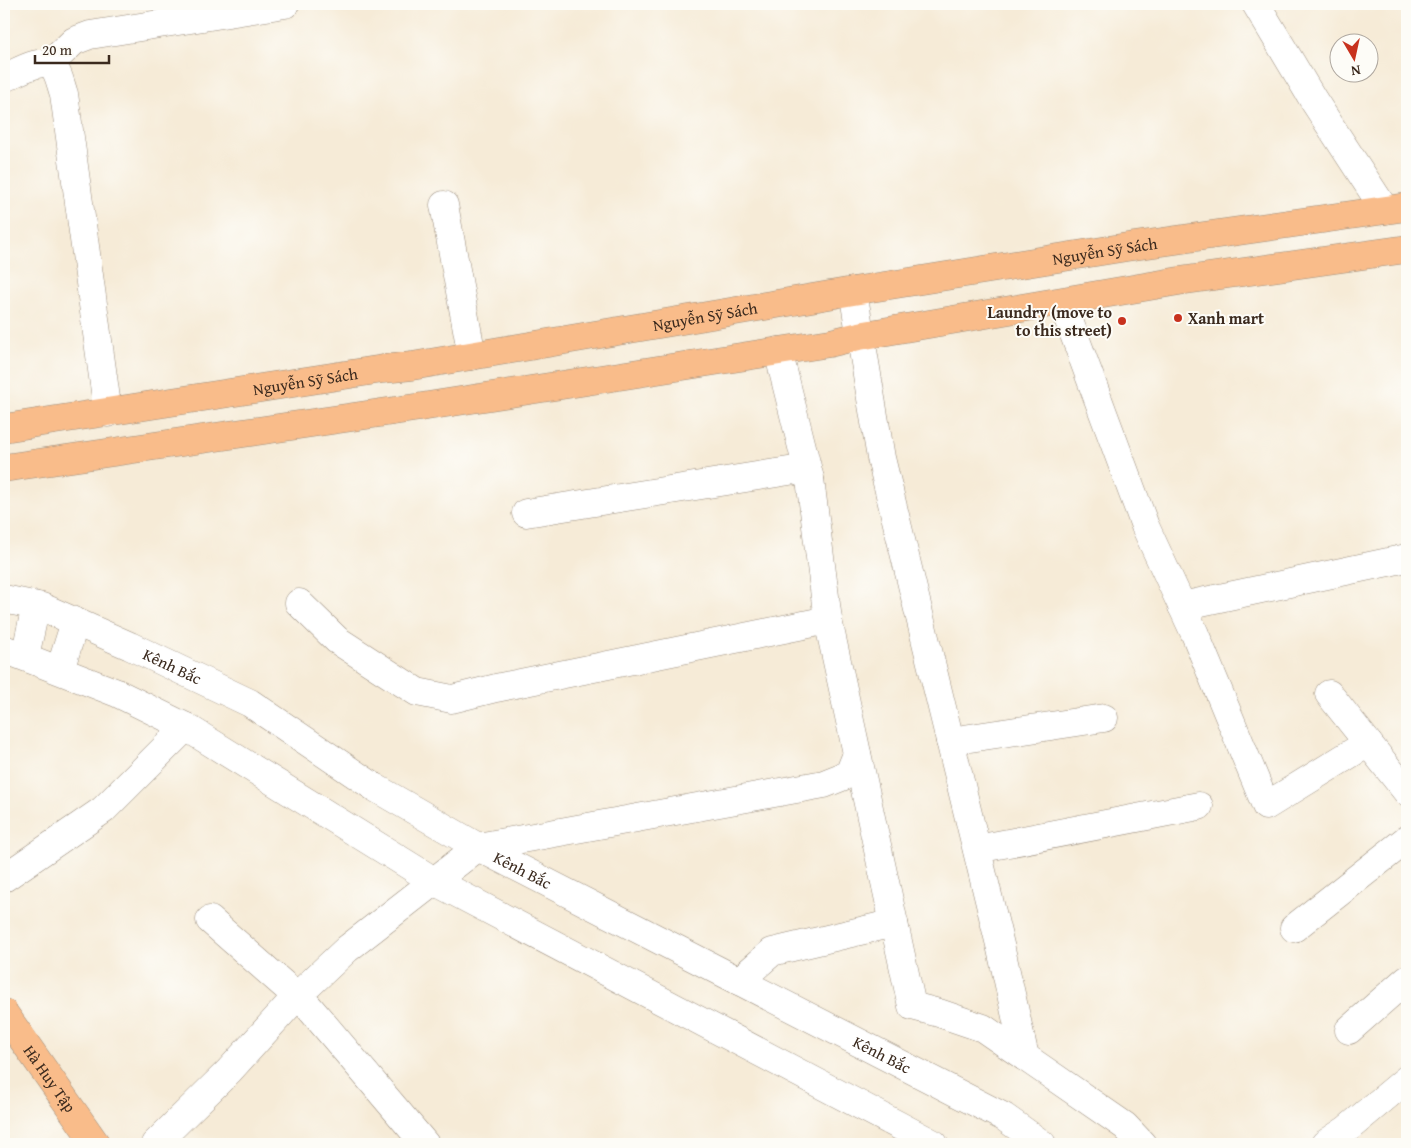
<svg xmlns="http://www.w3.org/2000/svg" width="1411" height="1148" viewBox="0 0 1411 1148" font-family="'Gentium Book Plus',serif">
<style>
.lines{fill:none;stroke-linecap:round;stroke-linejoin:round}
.minor-casing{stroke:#988a7a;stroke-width:29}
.major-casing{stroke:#988a7a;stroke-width:29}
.minor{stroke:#fff;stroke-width:28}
.major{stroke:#f9bc8a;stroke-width:28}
.poi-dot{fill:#c8321e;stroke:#fdfcf7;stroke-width:2}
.labels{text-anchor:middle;stroke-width:4;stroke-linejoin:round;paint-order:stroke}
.street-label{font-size:16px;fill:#3b2a1e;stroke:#fdfcf7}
.poi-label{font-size:16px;font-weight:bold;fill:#3b2a1e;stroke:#fdfcf7;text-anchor:end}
</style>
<rect width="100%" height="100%" fill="#fdfcf7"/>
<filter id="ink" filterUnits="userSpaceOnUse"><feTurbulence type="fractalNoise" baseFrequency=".02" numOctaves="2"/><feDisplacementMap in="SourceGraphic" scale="10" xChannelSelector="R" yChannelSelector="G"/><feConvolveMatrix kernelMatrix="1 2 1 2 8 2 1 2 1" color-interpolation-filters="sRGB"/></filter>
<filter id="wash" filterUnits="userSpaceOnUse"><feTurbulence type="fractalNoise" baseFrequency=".0096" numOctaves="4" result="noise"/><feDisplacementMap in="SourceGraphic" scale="20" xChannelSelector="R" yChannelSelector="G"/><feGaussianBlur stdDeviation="1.12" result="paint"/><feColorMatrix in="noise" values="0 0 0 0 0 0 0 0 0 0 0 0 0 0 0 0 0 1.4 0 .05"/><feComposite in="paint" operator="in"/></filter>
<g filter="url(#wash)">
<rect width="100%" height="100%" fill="#f6ebd7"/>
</g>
<g filter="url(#ink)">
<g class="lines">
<defs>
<g id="minor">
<path d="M 1256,4 L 1314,101 L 1385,210"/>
<path d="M 50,64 L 74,41 L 90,35 L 285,4"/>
<path d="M 4,78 C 16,73 44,55 54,68 C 59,74 61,86 64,94 L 108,413"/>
<path d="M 444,205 L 472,356"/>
<path d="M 853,291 L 881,458 L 1001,949 L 1025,1057"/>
<path d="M 1062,302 L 1145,526 L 1195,634 L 1266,806 L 1368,743"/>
<path d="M 778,351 L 810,479 L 828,620 L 912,1006 L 939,1013 L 983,1028 L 1125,1126 L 1142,1144"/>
<path d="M 526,513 L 795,470 L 805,474 L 810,479"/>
<path id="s1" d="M 4,599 L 42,607 L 130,646 L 250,703 L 374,787 L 478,847 L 1004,1117 L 1042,1144"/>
<path d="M 299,603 L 337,640 L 417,692 L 452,699 L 496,688 L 828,620"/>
<path d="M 1182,606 L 1407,558"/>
<path d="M 4,649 L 117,693 L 186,727 L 434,881 L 934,1144"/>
<path d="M 25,656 L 36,606"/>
<path d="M 60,670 L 75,622"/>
<path d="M 1329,694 L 1407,792"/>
<path d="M 950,741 L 1104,718"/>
<path d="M 977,849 L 1199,806"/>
<path d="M 4,878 L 103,810 L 186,727"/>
<path d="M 210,920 L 308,1006 L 425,1144"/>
<path d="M 1294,928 L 1407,839"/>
<path d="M 739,981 L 772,952 L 894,923"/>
<path d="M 1349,1030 L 1407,979"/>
<path d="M 155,1144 L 229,1071 L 297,996 L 347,949 L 478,847 L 824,784 L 849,774 L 857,754"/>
<path d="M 1325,1144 L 1346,1130 L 1407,1079"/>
</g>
<g id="major">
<path id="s2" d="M 4,428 L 383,369 L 412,366 L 853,291 L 1127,247 L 1407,207"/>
<path d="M 4,468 L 421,407 L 830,343 L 859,336 L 1179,281 L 1407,249"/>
<path id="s3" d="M 4,1013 L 96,1144"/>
</g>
</defs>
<use href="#minor" class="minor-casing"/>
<use href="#major" class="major-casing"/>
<use href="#minor" class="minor"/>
<use href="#major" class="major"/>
</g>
</g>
<g class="poi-dot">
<circle cx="1178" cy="318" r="5"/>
<circle cx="1122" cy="321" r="5"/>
</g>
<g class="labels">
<g class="street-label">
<text dy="6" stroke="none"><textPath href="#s2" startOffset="1115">Nguyễn Sỹ Sách</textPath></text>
<text dy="6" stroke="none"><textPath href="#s2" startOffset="710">Nguyễn Sỹ Sách</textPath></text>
<text dy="6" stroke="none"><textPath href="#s2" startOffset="305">Nguyễn Sỹ Sách</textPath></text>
<text dy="6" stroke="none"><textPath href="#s1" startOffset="182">Kênh Bắc</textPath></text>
<text dy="6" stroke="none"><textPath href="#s1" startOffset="588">Kênh Bắc</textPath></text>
<text dy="6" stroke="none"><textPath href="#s1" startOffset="992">Kênh Bắc</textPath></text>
<text dy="6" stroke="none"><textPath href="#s3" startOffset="80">Hà Huy Tập</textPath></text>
</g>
<g class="poi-label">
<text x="1112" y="318">Laundry (move to<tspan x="1112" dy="18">to this street)</tspan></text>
<text x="1188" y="324" text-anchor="start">Xanh mart</text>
</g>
</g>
<rect width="1411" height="1148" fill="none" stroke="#fdfcf7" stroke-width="20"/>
<g transform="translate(1354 58) rotate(171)"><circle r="24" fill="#fdfcf7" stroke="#afa8a0"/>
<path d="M0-4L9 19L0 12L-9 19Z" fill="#c8321e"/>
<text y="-8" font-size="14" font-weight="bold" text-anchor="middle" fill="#3b2a1e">N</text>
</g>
<path d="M35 55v8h74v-8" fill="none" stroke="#3b2a1e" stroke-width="2.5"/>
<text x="42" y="55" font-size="15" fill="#3b2a1e" stroke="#fdfcf7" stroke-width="4" paint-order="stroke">20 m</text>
</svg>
